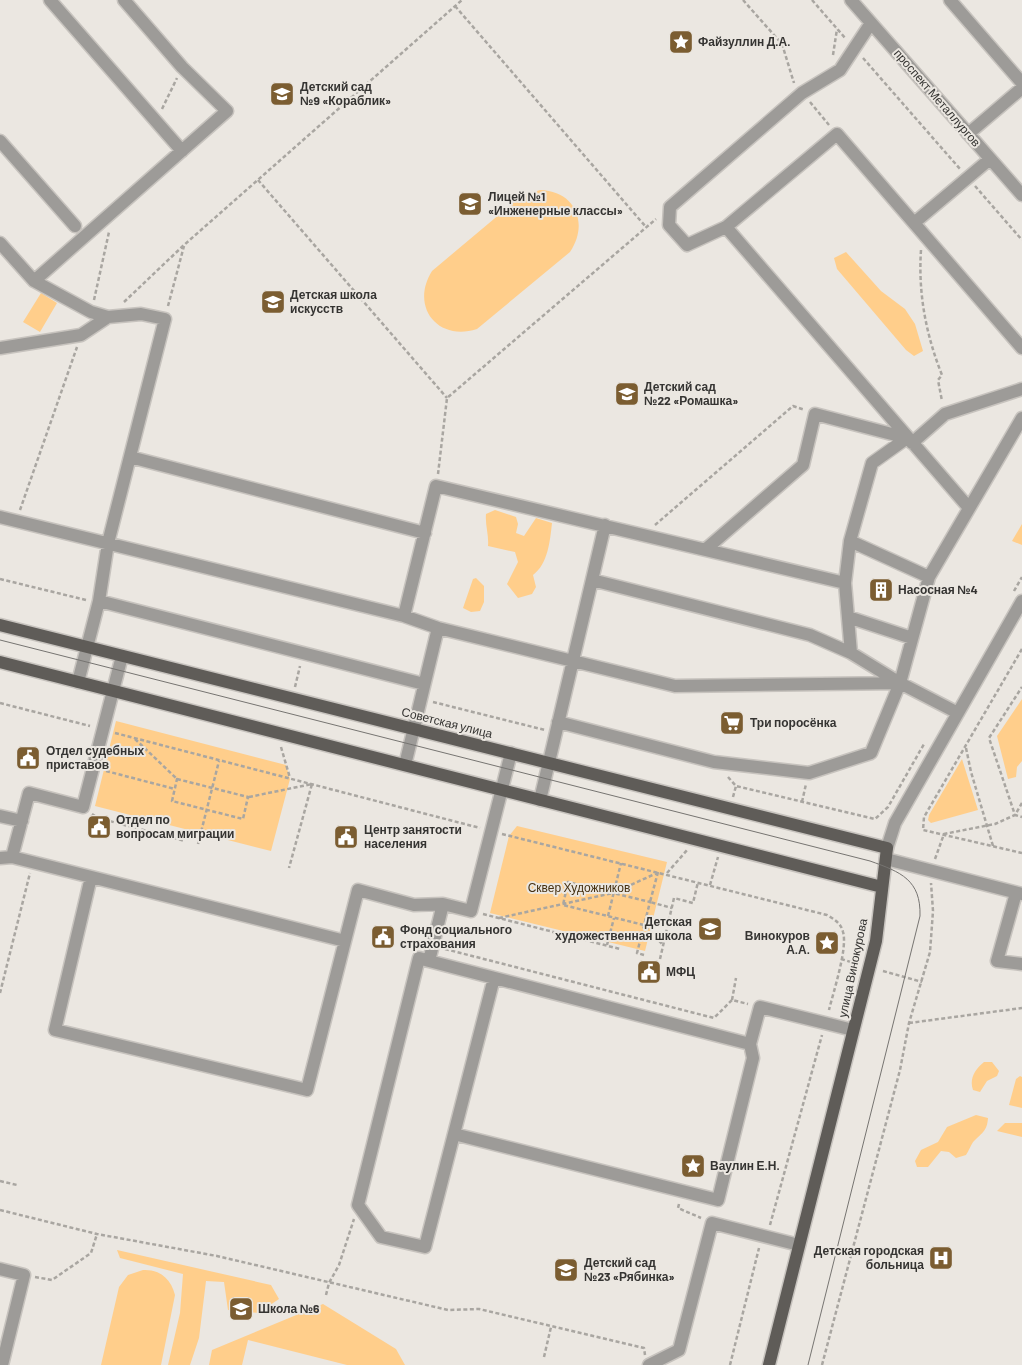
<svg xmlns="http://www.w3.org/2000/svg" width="1022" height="1365" viewBox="0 0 1022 1365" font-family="Barlow,sans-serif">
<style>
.green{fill:#ffce8b}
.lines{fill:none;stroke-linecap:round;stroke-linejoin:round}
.minor-casing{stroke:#c7c3be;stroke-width:15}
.major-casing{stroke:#c7c3be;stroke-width:15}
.path{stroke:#a9a6a1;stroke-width:2.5;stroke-dasharray:4 2.5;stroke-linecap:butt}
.minor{stroke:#9d9b98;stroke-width:12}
.major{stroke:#5f5c58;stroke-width:12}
.tram{stroke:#767471;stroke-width:1}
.labels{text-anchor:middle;stroke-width:4;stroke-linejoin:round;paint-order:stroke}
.poi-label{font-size:12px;font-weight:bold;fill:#353432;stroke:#ebe7e1;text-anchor:start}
.street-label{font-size:12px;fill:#353432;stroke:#ebe7e1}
.park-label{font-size:12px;fill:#453112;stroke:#ebe7e1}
</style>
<rect width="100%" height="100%" fill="#ebe7e1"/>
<path class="green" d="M 540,190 C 576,191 589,224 570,252 L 477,329 C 437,342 410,306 432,271 L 520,197 Z
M 846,252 L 881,291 L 905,309 L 915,324 L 923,351 L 914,356 L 906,350 L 837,269 L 834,258 Z
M 41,293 L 57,303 L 40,332 L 23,322 Z
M 495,510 L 516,517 L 518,524 L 516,533 L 524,536 L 536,518 L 552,523 C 550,541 548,564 533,575 L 536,587 L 532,594 L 518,598 L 507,584 L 518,562 L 515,552 L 488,546 C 489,535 485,525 486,514 Z
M 1022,524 L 1022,545 L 1012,541 Z
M 476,578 L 484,586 L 484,602 L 480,611 L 471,612 L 463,608 L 473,579 Z
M 1022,699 L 1022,761 L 1017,767 L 1016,777 L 1008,779 L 997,736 Z
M 116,721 L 286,765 L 290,779 L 271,851 L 95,806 Z
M 962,759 L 978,810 L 931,823 L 928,820 L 929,815 Z
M 517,826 L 667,862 L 645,951 L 490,913 L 509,836 Z
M 984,1062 L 992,1062 L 999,1071 L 997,1076 L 987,1081 L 980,1092 L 973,1090 C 969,1079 975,1069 984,1062 Z
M 1020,1076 L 1022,1077 L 1022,1108 L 1009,1105 L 1016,1079 Z
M 976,1115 L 988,1118 C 987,1131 983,1132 974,1141 C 971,1144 969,1151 966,1155 L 956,1158 L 949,1152 L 941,1151 L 928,1167 L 917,1167 L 915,1161 L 921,1150 L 938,1142 L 947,1127 Z
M 1005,1123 L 1022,1123 L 1022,1137 L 997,1131 Z
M 117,1250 L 271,1285 L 279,1299 L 258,1313 L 228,1310 L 224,1282 L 206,1281 L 199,1338 L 190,1365 L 168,1365 L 180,1313 L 183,1274 L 120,1258 Z
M 143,1270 C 160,1269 171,1279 175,1295 L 161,1365 L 101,1365 L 119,1287 L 128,1275 Z
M 323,1304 L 396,1349 L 405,1365 L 347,1365 L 248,1340 L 242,1365 L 209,1365 L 212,1350 Z"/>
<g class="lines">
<defs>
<path id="minor" d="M 50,0 L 182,151
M 851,0 L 1022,195
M 950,0 L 1022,83
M 871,23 L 840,70 L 802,93 L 670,207 L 669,225 L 687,245 L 726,227 L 837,134 L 1022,348
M 968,134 L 1022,88
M 0,141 L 75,226
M 914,223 L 990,159
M 726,227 L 969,508
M 0,243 L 34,281 L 91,312 L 108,317 L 141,314 L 165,319 L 108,543 L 99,601 L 78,682
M 34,281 L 227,111 L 182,67 L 124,0
M 0,348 L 81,335 L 108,317
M 912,443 L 945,414 L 1022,389
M 130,457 L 425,533
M 0,517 L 404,616 L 438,628 L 675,686 L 900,683
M 850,541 L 929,577
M 706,549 L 803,465 L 815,414 L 907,438
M 592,580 L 810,635 L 851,653 L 900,683 L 958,713
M 99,601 L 424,684
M 404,616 L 436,486 L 845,583
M 848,617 L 912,638
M 851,653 L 845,583 L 850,541 L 872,463 L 907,438
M 558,722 L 714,762 L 809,773 L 871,753 L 900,683 L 929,577 L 1022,418
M 405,765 L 438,628
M 540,800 L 605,525
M 0,816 L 22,821
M 887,848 L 895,823 L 1022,601
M 12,857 L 29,793 L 83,807 L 122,656
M 0,858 L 12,857 L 345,941
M 886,859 L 1022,894
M 91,877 L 55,1030 L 307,1090 L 358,890 L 414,905 L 443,904
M 1016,893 L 997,961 L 1022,964
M 429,961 L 443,904 L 471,911 L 511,753
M 494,978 L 425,1247 L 381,1237 L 358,1205 L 419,958 L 429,961 L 750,1044
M 454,1134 L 718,1200 L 753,1058 L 750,1044 L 760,1007 L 853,1030
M 0,1269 L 24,1275 L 2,1365
M 649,1365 L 679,1350 L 712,1223 L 799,1245"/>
<path id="major" d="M 0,625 L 887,848 L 876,941 L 769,1365
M 0,662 L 882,887"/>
</defs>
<use href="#minor" class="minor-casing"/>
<use href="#major" class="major-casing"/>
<path class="path" d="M 743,0 L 782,44 L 794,83
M 812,0 L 846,39
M 455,6 L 646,227
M 833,55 L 837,29
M 863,58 L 960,169
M 810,102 L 829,125
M 162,109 L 177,78
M 258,180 L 447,398
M 975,186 L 1022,240
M 921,250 C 918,293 926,335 942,375 L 938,380 L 942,401
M 94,300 L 109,232
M 124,302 L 184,245 L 462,0
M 168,306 L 184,246
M 438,474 L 447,398 L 656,219
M 20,510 L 77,347
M 655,525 L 793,406 L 805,410
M 0,579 L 86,600
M 1014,591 L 1022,577
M 1022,649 L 924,817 L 923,830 L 1022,853
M 295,687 L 300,666
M 433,702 L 545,730
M 0,703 L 90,726
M 115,733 L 480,828
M 135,739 L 177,779
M 281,747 L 290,778
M 966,748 L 971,772 L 993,846
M 106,771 L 175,789
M 728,777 L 736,786 L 875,819 L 888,807 L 924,744
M 177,779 L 248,797 L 243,819 L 172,801 Z
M 249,797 L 312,784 L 289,868
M 733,797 L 736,786
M 802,802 L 806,784
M 1022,803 L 1015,815 L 1022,817
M 92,814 L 98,818 L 185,841
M 502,834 L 827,915 C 834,919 841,923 843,932 C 848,948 833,993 829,1010
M 198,844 L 219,761
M 935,859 L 944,834 L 995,824 L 1015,815 L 989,738 L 1022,687
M 658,872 L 650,902 L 672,908
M 667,873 L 688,849
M 710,885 L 718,857
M 483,914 L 620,949
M 608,916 L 621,863
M 499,918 L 613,893 L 657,873
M 607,945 L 614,918
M 445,949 L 714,1018 L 732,1000 L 748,1004
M 644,955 L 637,953 L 650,902 L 568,882 L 563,905 L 644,925 L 663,945
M 660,959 L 674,898 L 693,903 L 698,882
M 841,959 L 854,963
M 883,971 L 922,982
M 0,993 L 30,873
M 732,1000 L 736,978
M 909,1023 L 1022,1008
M 0,1181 L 17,1185
M 679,1204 L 678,1208 L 701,1218
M 0,1210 L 97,1234 L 217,1256 L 448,1310 L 479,1309 L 644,1348 L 645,1355
M 770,1225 L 822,1035
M 35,1277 L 52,1280 L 91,1253 L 97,1234
M 326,1295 L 329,1283 L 339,1265 L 354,1219
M 544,1357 L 551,1327
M 730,1365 L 759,1248
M 822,1365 L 900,1070 L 909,1023 L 930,952 L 933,911 L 931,883"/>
<use href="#minor" class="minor"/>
<use href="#major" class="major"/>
<path class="tram" d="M 0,640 L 870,861 C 901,872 921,880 920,916 L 808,1365"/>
</g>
<defs>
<symbol id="sight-square" viewBox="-11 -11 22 22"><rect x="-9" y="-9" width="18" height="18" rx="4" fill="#7b5d31" stroke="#ebe7e1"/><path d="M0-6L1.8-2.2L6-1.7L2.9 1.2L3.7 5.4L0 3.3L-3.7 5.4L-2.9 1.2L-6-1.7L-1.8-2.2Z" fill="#fff"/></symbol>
<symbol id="school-square" viewBox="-11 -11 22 22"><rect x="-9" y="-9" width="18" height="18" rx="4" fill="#7b5d31" stroke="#ebe7e1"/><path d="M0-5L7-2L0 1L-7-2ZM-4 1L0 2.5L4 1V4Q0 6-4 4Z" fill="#fff"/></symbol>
<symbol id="building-square" viewBox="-11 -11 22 22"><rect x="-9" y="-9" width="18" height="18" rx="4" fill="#7b5d31" stroke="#ebe7e1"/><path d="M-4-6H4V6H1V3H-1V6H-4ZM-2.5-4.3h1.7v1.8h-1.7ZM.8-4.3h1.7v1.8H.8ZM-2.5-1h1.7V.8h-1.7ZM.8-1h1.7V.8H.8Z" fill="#fff"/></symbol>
<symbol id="supermarket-square" viewBox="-11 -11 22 22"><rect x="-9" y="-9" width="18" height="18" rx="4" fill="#7b5d31" stroke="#ebe7e1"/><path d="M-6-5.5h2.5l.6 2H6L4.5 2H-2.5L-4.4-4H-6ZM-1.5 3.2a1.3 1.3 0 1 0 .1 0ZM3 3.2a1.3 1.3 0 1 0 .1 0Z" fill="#fff"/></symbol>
<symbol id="civic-square" viewBox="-11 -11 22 22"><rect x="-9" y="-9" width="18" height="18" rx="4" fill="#7b5d31" stroke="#ebe7e1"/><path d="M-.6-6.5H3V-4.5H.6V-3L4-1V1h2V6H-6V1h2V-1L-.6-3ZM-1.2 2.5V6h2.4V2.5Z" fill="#fff"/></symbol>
<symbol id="hospital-square" viewBox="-11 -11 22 22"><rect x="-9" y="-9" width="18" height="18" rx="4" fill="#7b5d31" stroke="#ebe7e1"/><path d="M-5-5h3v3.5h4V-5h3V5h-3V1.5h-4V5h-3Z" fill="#fff"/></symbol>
</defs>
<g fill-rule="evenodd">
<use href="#sight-square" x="667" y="28" width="28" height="28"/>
<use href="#school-square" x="268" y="80" width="28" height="28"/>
<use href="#school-square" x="456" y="190" width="28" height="28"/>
<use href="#school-square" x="259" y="288" width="28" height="28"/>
<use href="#school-square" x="613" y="380" width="28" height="28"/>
<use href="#building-square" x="867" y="576" width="28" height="28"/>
<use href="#supermarket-square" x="718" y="709" width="28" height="28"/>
<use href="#civic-square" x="14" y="744" width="28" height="28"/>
<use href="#civic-square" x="85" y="813" width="28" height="28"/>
<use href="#civic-square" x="332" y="823" width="28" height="28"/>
<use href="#school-square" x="696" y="915" width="28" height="28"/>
<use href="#civic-square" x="369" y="923" width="28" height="28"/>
<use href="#sight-square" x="813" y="929" width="28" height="28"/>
<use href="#civic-square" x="635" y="958" width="28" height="28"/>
<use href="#sight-square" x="679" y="1152" width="28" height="28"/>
<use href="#hospital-square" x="927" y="1244" width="28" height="28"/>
<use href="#school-square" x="552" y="1256" width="28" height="28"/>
<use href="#school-square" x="227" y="1295" width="28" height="28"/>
</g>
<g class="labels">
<g class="poi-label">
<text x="698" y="46">Файзуллин Д.А.</text>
<text x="300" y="91">Детский сад<tspan x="300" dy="14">№9 «Кораблик»</tspan></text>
<text x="488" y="201">Лицей №1<tspan x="488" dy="14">«Инженерные классы»</tspan></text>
<text x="290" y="299">Детская школа<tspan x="290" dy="14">искусств</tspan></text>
<text x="644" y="391">Детский сад<tspan x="644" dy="14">№22 «Ромашка»</tspan></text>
<text x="898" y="594">Насосная №4</text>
<text x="750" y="727">Три поросёнка</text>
<text x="46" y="755">Отдел судебных<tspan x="46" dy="14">приставов</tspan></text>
<text x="116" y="824">Отдел по<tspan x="116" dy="14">вопросам миграции</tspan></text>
<text x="364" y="834">Центр занятости<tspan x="364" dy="14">населения</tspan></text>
<text x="692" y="926" text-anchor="end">Детская<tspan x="692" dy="14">художественная школа</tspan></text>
<text x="400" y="934">Фонд социального<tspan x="400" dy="14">страхования</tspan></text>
<text x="810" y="940" text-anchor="end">Винокуров<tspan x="810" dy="14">А.А.</tspan></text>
<text x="666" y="976">МФЦ</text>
<text x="710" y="1170">Ваулин Е.Н.</text>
<text x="924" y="1255" text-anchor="end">Детская городская<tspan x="924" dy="14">больница</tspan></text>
<text x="584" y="1267">Детский сад<tspan x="584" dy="14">№23 «Рябинка»</tspan></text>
<text x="258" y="1313">Школа №6</text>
</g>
<g class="street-label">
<text transform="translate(937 98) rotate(49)" y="4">проспект Металлургов</text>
<text transform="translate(447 723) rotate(14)" y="4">Советская улица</text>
<text transform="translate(853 968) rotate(-78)" y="4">улица Винокурова</text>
</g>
<g class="park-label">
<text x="579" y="892">Сквер Художников</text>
</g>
</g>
</svg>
